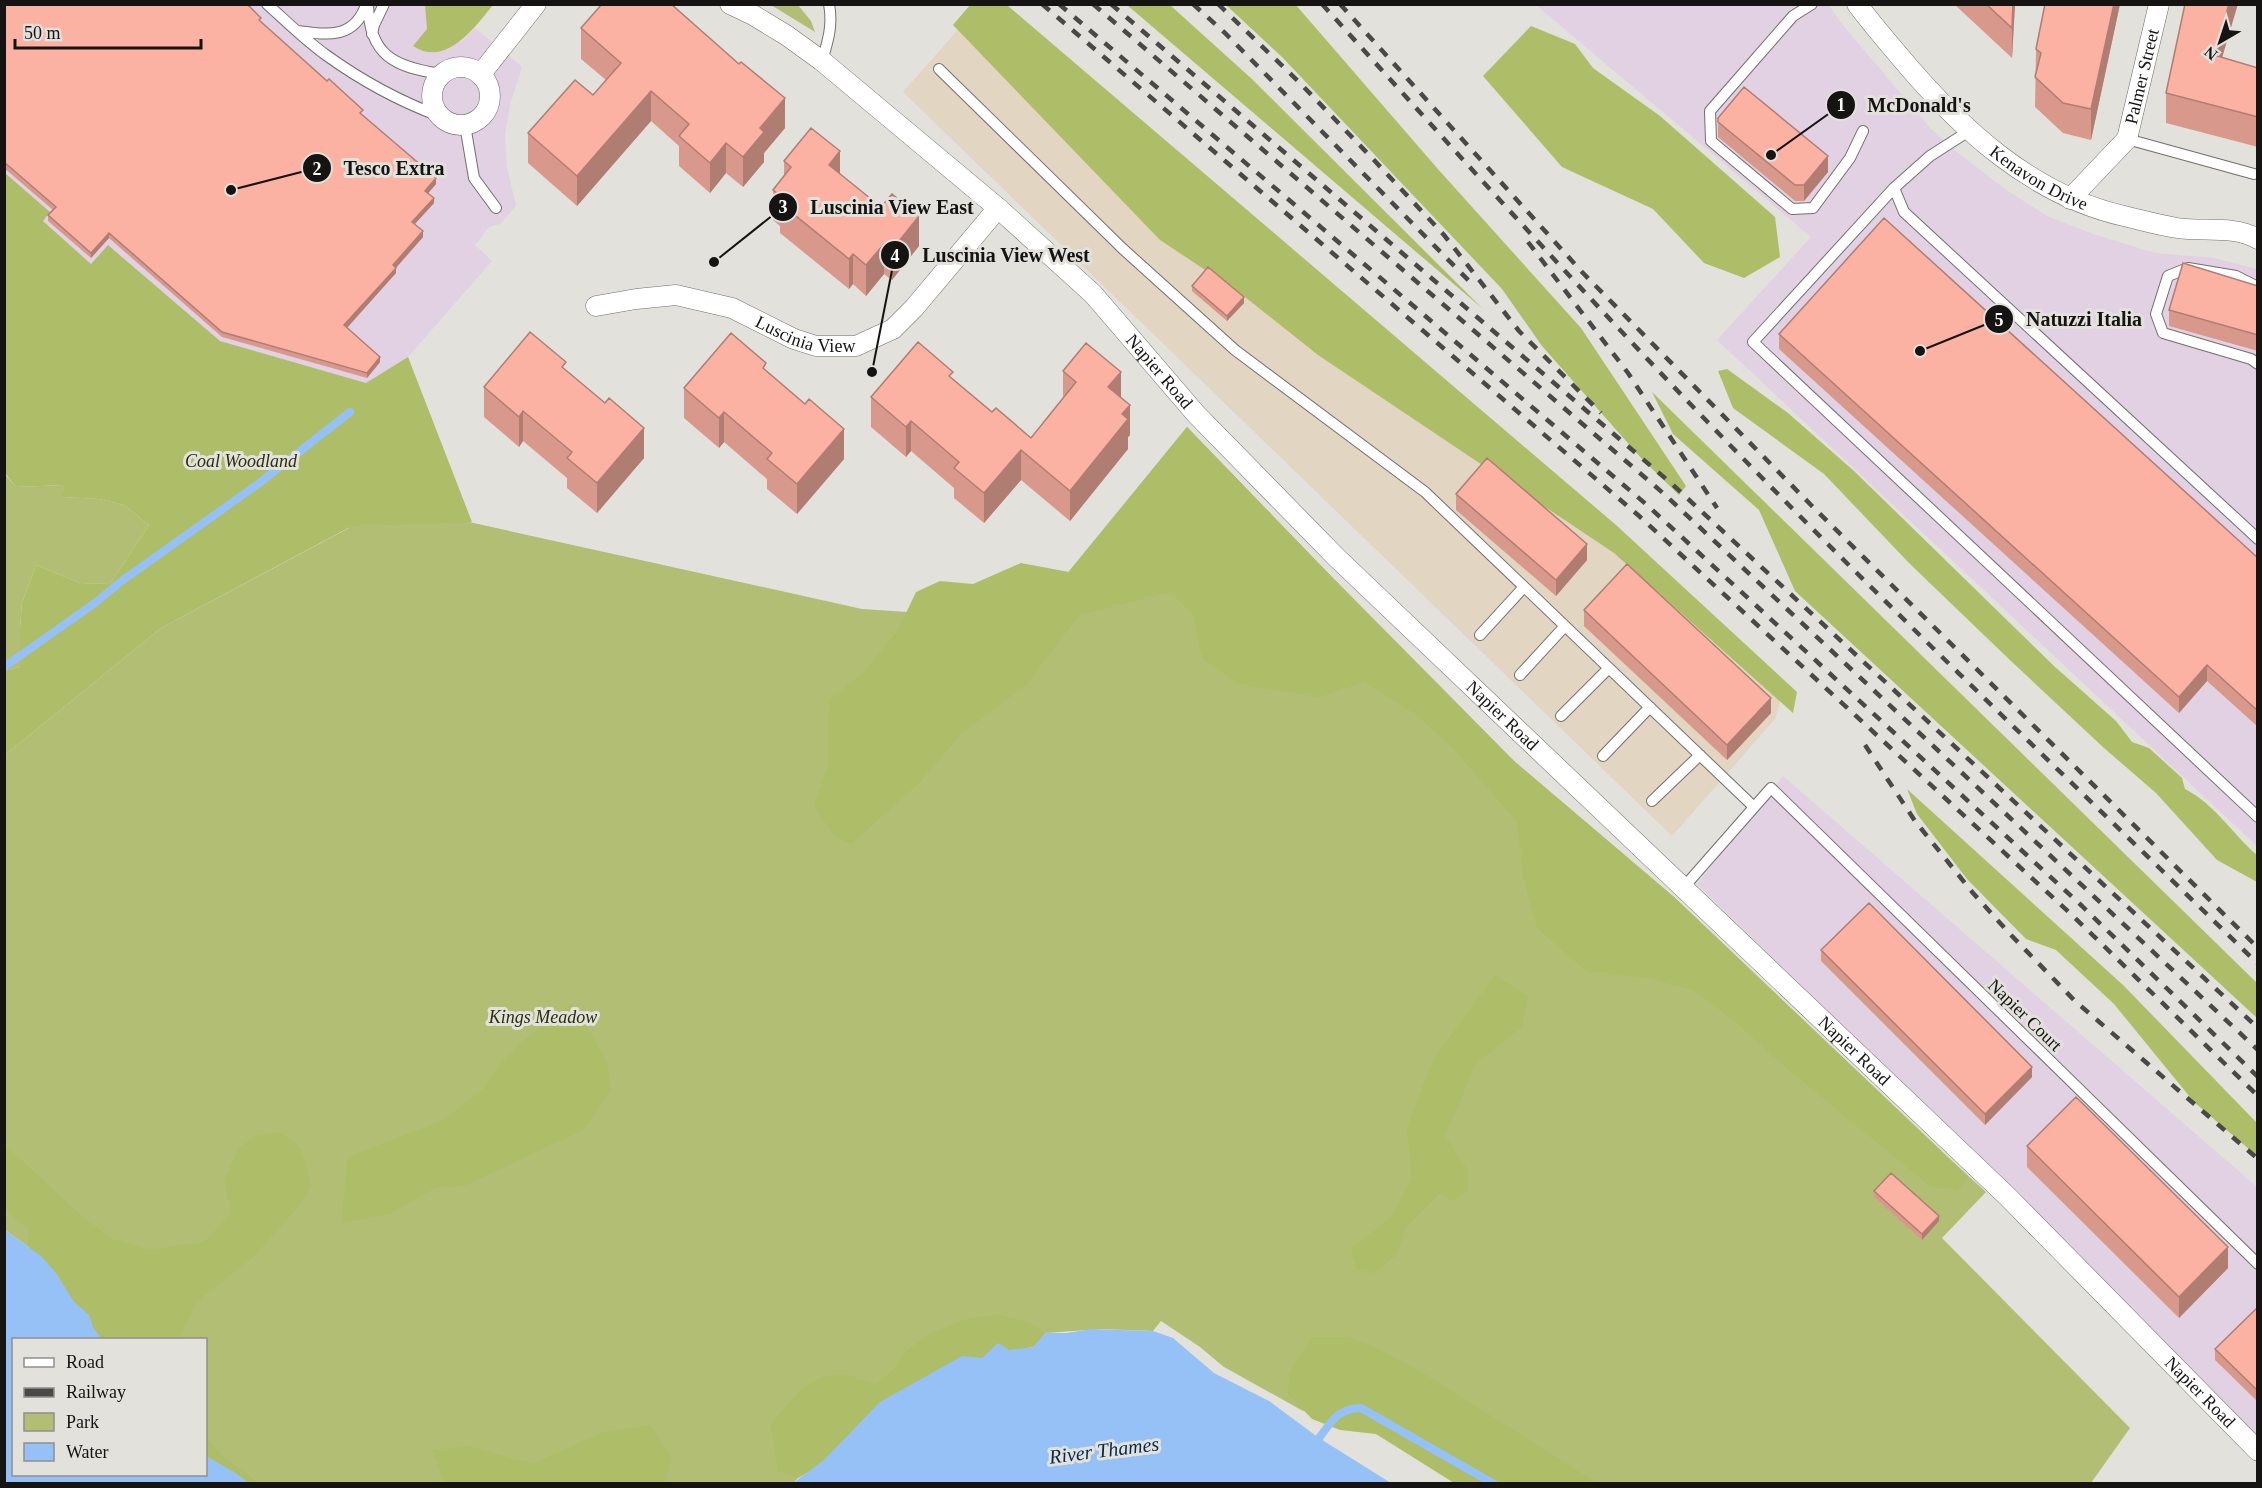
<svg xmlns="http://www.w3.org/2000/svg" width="2262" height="1488" viewBox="0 0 2262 1488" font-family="Georgia,serif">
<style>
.commercial{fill:#e1d1e3}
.industrial{fill:#e2d5c2}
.green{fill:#b1be74}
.forest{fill:#aebd68}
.water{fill:#96c1f7}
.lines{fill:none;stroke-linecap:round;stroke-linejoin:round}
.stream{stroke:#96c1f7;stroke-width:8}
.service-casing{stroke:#716f6c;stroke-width:12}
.minor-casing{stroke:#716f6c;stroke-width:21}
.service{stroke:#fff;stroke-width:10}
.minor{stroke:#fff;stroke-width:20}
.rail{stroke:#4a4947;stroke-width:4.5;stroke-dasharray:10 10;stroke-linecap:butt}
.wall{fill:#d8998c}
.shaded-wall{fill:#b07d72}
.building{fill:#fbb2a3;stroke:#b07d72;stroke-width:1.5}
.labels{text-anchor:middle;stroke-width:6;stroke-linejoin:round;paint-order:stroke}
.street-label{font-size:18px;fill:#151413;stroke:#e3e1dc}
.park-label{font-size:18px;font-style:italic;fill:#2b300b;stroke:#e3e1dc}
.water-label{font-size:20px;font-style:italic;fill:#032951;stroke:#e3e1dc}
.leader{fill:none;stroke:#151413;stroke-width:2}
.callout-dot{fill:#151413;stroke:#e3e1dc;stroke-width:2}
.mark-label{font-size:18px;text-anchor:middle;font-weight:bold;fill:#fff}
.callout-label{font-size:20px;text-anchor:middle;font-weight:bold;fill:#151413;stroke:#e3e1dc;stroke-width:6;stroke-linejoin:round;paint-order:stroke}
</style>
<rect width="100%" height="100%" fill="#e3e1dc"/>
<path class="commercial" d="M 5,5 L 425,5 L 427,29 L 461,42 L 475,28 L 522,67 L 510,105 L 505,135 L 507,167 L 516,206 L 500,224 L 489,227 L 475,245 L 492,261 L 408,357 L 366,383 L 220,341 L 108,245 L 91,264 L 43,221 L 50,212 L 5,173 Z
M 1536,5 L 1829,5 L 1841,23 L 1931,129 L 1958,153 L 2005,189 L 2047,216 L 2093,234 L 2155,253 L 2214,258 L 2257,269 L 2257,846 L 1717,340 L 1811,237 Z
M 1783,776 L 2257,1187 L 2257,1439 L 1983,1161 L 1697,884 Z"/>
<path class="industrial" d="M 964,23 L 1621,546 L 1781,699 L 1775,719 L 1672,836 L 903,92 Z"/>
<path class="green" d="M 771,5 L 798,5 L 811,21 L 815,32 Z
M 1187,427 L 1329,574 L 1514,761 L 1674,897 L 1931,1142 L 1986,1192 L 1942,1238 L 2130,1428 L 2091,1483 L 1529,1483 L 1351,1379 L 1303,1411 L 1224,1367 L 1200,1347 L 1161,1321 L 1153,1331 L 1102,1329 L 1045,1333 L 1040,1341 L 798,1478 L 793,1483 L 249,1483 L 206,1456 L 206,1340 L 102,1339 L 41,1256 L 5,1230 L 5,755 L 161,628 L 349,528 L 321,466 L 469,522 L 862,609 L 1029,620 Z
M 4,473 L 16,487 L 64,485 L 63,497 L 99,499 L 124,505 L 149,525 L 110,584 L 80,583 L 36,565 L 22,603 L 20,628 L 20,667 L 5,671 Z"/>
<path class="forest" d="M 1295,4 L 1437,168 L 1581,328 L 1686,486 L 1679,495 L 1642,459 L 1542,346 L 1502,289 L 1282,57 L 1226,5 Z
M 425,5 L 425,4 L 493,5 C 475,27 446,68 413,46 L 427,29 Z
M 970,5 L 1007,5 L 1616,525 L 1797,692 L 1793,713 L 1614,553 L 1318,355 L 1240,293 L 1160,240 L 953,25 Z
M 1127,5 L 1170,5 L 1253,80 L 1483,309 Z
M 1531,26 L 1575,44 L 1593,68 L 1660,116 L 1775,217 L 1780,257 L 1744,278 L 1704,263 L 1653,209 L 1562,167 L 1483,76 Z
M 5,173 L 50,212 L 43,221 L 91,264 L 108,245 L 220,341 L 366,383 L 408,357 L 472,522 L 352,526 L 161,628 L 5,755 L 5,671 L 20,667 L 20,628 L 22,603 L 36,565 L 80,583 L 110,584 L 149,525 L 124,505 L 99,499 L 62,497 L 64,485 L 16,487 L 5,473 Z
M 1727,369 L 1788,413 L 1854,471 L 2054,666 L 2116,721 L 2132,742 L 2149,748 L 2182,778 L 2185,789 C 2216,805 2232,834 2257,855 L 2257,882 L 2217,860 L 2156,793 L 2104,748 L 2012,662 L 1910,564 L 1824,474 L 1733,408 L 1718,371 Z
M 1652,392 L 2257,983 L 2257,1018 L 1795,591 L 1759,510 L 1673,434 Z
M 1187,427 L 1329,574 L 1514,761 L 1674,897 L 1969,1177 L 1957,1191 L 1931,1187 L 1777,1060 L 1736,1022 L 1693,990 L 1649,978 L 1587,972 L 1537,928 L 1524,881 L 1517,822 L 1453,748 L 1414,713 L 1364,682 L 1319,697 L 1238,684 L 1202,658 L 1193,614 L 1170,592 L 1079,615 L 1026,685 L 962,733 L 919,783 L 851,844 L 835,836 L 814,806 L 828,766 L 829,700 L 864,672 L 897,632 L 916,592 L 940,581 L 973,584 L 1021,563 L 1069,572 Z
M 1907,789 L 2123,985 L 2257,1123 L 2257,1156 L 2194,1102 L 2114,1004 L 2056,950 L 2026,939 L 1967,879 L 1917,814 Z
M 1495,975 L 1528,996 L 1522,1027 L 1476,1063 L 1445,1136 L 1468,1171 L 1468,1191 L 1451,1201 L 1440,1193 L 1406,1227 L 1396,1255 L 1374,1273 L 1357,1270 L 1351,1249 L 1391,1217 L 1412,1179 L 1407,1128 L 1432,1062 Z
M 572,1004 L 593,1037 L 607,1064 L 611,1090 L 583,1130 L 466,1185 L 435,1188 L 390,1214 L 341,1223 L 348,1157 L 444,1120 L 483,1089 L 502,1061 L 546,1021 Z
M 280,1133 L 297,1143 L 306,1162 L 311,1186 L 300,1205 L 252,1258 L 195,1303 L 180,1339 L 91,1339 L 29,1256 L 28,1229 L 5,1209 L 4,1144 L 85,1219 L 113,1239 L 149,1250 L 204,1242 L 232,1213 L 224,1181 L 239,1148 L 257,1135 Z
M 997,1315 L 1030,1323 L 1045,1333 L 1034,1347 L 1009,1350 L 1002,1345 L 982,1358 L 962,1356 L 871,1410 L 846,1440 L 824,1460 L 798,1478 L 778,1471 L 771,1425 C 790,1401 810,1372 844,1375 C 854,1376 866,1381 876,1384 L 894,1369 L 906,1351 L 933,1332 L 967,1319 Z
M 1312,1337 L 1348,1337 L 1377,1348 L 1428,1376 L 1597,1483 L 1454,1483 L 1376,1434 L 1340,1430 L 1312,1419 L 1288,1394 L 1290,1372 Z
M 650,1425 L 672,1458 L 665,1483 L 444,1483 L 433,1450 L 468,1446 L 533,1464 L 601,1433 Z
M 206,1436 L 220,1454 L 259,1483 L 227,1483 L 206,1466 Z"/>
<path class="water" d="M 5,1230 L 41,1256 L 56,1273 L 74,1302 L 89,1315 L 93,1327 L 102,1339 L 14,1340 L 14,1474 L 206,1474 L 206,1456 L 234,1472 L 249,1483 L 5,1483 Z
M 1092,1329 L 1153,1331 L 1173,1338 L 1214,1373 L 1269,1401 L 1319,1438 L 1391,1483 L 793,1483 L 824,1460 L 880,1402 L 962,1356 L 982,1358 L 998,1343 L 1009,1350 L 1034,1347 L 1045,1333 L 1067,1333 Z"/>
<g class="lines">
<path class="stream" d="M 4,667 L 95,603 L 123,580 L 258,484 L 350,412
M 1319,1438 C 1333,1420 1337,1409 1361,1408 L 1494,1484"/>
<defs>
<path id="service" d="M 267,4 C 286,21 305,40 326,55 C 362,81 399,101 439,116
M 368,4 C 369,56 395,67 441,74
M 1812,4 L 1793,16 L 1710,111 L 1711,141 L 1792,209 L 1813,208 L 1850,158 L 1863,131
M 298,31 C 328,35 354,39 366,5
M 372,34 L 374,25 L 384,4
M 822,61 C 828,41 833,25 829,4
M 939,69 L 1123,249 L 1235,350 L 1425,492 L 1754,807
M 465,125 L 474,178 L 496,208
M 1969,131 L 1930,156 L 1894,188 L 1753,342 L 2258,817
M 2127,139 L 2254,174
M 1894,188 L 1904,212 L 2258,539
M 2258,287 L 2236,276 L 2188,268 L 2168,276 L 2156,314 L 2163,333 L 2251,359 L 2258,364
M 1480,635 L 1524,587
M 1520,675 L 1565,626
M 1561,716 L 1609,668
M 1603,756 L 1650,707
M 1652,801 L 1700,755
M 1684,887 L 1771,788 L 2258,1264"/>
<g id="minor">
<path id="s1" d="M 730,4 L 753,15 L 786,35 L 822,61 L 998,208 L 1093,294 L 1196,414 L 1336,557 L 2008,1197 L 2258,1451"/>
<path id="s2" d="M 1857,4 C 1871,23 1886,40 1901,58 C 1960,128 2031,195 2124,216 C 2141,220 2159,225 2177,228 C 2204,232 2233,225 2258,239"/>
<circle cx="461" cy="96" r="29"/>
<path d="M 480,75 L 536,4"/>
<path id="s3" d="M 2070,199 L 2127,139 L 2159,4"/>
<path id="s4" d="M 596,306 L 636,299 L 676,295 L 732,308 L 794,339 L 816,346 L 856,346 L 893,329 L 914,308 L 998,208"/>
</g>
</defs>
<use href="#service" class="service-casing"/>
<use href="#minor" class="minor-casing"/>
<use href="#service" class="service"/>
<use href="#minor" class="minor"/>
<path class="rail" d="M 1042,4 L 1638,515 L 2073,916 L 2258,1096
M 1059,4 L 1647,505 L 2082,906 L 2258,1077
M 1093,4 L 1663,493 L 2258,1050
M 1111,4 L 1672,484 L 2258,1028
M 1193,4 L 1225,33 L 1474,286
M 1218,4 L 1299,82 L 1373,159 L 1444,235 L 1519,331 L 1601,413
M 1322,4 C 1446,141 1569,278 1697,411 C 1879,600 2070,780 2258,964
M 1340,4 L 1582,272 L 1811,505 L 2258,948
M 1528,242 L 1628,373 L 1717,508
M 1865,745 L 1915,821 L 1973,893 L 2010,934 L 2075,1001 L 2258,1159"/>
</g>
<path class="wall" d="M 4,4 L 261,22 L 436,184 L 428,193 L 434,203 L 415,224 L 423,237 L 396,268 L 396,273 L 347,328 L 380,362 L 367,378 L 222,337 L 109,238 L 91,258 L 48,221 L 48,215 L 53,210 L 4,168 Z
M 1954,4 L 2015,4 L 2012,58 Z
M 2120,4 L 2091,140 L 2063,133 L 2035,107 L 2036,49 Z
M 581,28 L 785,128 L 764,153 L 764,162 L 743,187 L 726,173 L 710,193 L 679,166 L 679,146 L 651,121 L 577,206 L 528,163 L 528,133 L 593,95 L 606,80 L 581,59 Z
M 2222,57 L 2258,68 L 2258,147 L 2166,123 L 2166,93 Z
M 1718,118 L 1828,172 L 1804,201 L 1795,201 L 1718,137 Z
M 784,161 L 840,174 L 919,246 L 892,280 L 884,274 L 866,296 L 853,284 L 849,289 L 780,233 L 780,226 L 773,220 L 773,190 L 784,177 Z
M 1192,286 L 1244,303 L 1227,321 L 1192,291 Z
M 2258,286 L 2258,351 L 2169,326 L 2169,310 Z
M 1779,334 L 2258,558 L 2258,727 L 2207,681 L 2179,713 L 1779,349 Z
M 566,370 L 644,458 L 597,513 L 567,488 L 567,478 L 523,441 L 519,447 L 484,417 L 484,387 Z
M 766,371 L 844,459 L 797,514 L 767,489 L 767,479 L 724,442 L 719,448 L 684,418 L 684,388 Z
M 1063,371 L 1121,398 L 1130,435 L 1128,437 L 1128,449 L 1070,521 L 1021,480 L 984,523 L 954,498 L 954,488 L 911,451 L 906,457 L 871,427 L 871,397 L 953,379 L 992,412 L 1031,438 L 1063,398 Z
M 1456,494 L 1587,560 L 1556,596 L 1456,510 Z
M 1584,610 L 1771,713 L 1727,760 L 1584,626 Z
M 2258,774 L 2258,792 L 2257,791 L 2257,775 Z
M 1821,950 L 2032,1077 L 1985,1125 L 1821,961 Z
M 2027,1146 L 2228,1268 L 2179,1318 L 2027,1167 Z
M 1874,1191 L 1939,1221 L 1922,1240 L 1874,1197 Z
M 2258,1307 L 2258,1402 L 2215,1360 L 2215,1349 Z"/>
<path class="shaded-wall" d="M 2013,4 L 2015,4 L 2012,58 L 2012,28 Z
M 2114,4 L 2120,4 L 2091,140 L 2091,109 Z
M 2229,4 L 2238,4 L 2214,85 L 2214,55 Z
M 651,91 L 651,121 L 577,206 L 577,176 Z
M 785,98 L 785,128 L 764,153 L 764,162 L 743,187 L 743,157 L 760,128 Z
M 726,143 L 726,173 L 710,193 L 710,163 Z
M 840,151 L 840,181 L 829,165 Z
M 1828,156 L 1828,172 L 1804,201 L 1804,185 Z
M 436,178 L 436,184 L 425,197 L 425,191 Z
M 434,198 L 434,203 L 412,227 L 412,222 Z
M 919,216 L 919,246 L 892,280 L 892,250 Z
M 423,231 L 423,237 L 393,271 L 393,265 Z
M 109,233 L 109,238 L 91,258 L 91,253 Z
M 884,244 L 884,274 L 866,296 L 866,265 Z
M 853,254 L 853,284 L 849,289 L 849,259 Z
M 396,268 L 396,273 L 344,331 L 344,325 Z
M 1244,297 L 1244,303 L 1227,321 L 1227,316 Z
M 380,357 L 380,362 L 367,378 L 367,373 Z
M 1121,372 L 1121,402 L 1108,387 Z
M 1130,405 L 1130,435 L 1128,437 L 1128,449 L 1070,521 L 1070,491 L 1122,414 Z
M 523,411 L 523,441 L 519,447 L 519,417 Z
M 724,412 L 724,442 L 719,448 L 719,418 Z
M 911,421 L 911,451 L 906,457 L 906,427 Z
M 644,428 L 644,458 L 597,513 L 597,483 Z
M 844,429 L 844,459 L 797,514 L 797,484 Z
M 1021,450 L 1021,480 L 984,523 L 984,493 Z
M 1587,544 L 1587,560 L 1556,596 L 1556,580 Z
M 2207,665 L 2207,681 L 2179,713 L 2179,697 Z
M 1771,698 L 1771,713 L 1727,760 L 1727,745 Z
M 2032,1067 L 2032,1077 L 1985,1125 L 1985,1114 Z
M 1939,1216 L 1939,1221 L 1922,1240 L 1922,1234 Z
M 2228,1247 L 2228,1268 L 2179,1318 L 2179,1297 Z"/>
<path class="building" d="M 4,4 L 247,4 L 261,18 L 259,20 L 327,81 L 329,79 L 363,110 L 360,113 L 436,178 L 425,191 L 434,198 L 412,222 L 423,231 L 393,265 L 396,268 L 344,325 L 380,357 L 367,373 L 222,332 L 109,233 L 91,253 L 48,215 L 56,207 L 4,162 Z
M 602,4 L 671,4 L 739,64 L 741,62 L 785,98 L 760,128 L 764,132 L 743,157 L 726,143 L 710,163 L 679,136 L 689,124 L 651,91 L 577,176 L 528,133 L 575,80 L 593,95 L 621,63 L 581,28 Z
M 1986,4 L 2013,4 L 2012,28 Z
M 2045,4 L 2114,4 L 2091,109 L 2063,103 L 2035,77 L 2041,53 L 2036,49 Z
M 2185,4 L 2229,4 L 2214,55 L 2258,68 L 2258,117 L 2166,93 Z
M 1744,87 L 1828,156 L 1804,185 L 1795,185 L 1718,122 L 1718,118 Z
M 811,128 L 840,151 L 829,165 L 881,207 L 892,194 L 919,216 L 892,250 L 884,244 L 866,265 L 853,254 L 849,259 L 780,203 L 783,198 L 773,190 L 791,167 L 784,161 Z
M 1884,218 L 2258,558 L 2258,711 L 2207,665 L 2179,697 L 1779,334 Z
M 2183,263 L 2258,286 L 2258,335 L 2169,310 Z
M 1208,267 L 1244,297 L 1227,316 L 1192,286 Z
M 530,332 L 566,362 L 562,367 L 605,403 L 609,398 L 644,428 L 597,483 L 567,458 L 572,452 L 523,411 L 519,417 L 484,387 Z
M 731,333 L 766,363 L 763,368 L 805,404 L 809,399 L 844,429 L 797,484 L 767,459 L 772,453 L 724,412 L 719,418 L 684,388 Z
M 918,342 L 953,372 L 949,376 L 992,412 L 996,408 L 1031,438 L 1076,382 L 1063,371 L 1086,343 L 1121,372 L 1108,387 L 1130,405 L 1122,414 L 1128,419 L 1070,491 L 1021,450 L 984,493 L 954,468 L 959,462 L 911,421 L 906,427 L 871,397 Z
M 1487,458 L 1587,544 L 1556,580 L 1456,494 Z
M 1627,564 L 1771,698 L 1727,745 L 1584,610 Z
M 1869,903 L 2032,1067 L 1985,1114 L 1821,950 Z
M 2076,1097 L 2228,1247 L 2179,1297 L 2027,1146 Z
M 1891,1173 L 1939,1216 L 1922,1234 L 1874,1191 Z
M 2258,1307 L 2258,1391 L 2215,1349 Z"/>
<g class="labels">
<g class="street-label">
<text dy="6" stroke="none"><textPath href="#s3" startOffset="147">Palmer Street</textPath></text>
<text dy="6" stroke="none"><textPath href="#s2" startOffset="254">Kenavon Drive</textPath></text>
<text dy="6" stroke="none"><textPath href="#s4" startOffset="218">Luscinia View</textPath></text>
<text dy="6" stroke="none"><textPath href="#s1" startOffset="568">Napier Road</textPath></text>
<text dy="6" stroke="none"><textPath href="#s1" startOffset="1054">Napier Road</textPath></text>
<text transform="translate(2025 1015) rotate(44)" y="6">Napier Court</text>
<text dy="6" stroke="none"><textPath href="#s1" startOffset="1540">Napier Road</textPath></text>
<text dy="6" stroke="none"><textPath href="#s1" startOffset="2026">Napier Road</textPath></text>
</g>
<g class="park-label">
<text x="241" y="467">Coal Woodland</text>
<text x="543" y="1023">Kings Meadow</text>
</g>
<g class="water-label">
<text transform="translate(1104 1450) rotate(-7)" y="7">River Thames</text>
</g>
</g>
<path class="leader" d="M1771 155L1841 105M231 190L317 168M714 262L783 207M872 372L895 255M1920 351L1999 319"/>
<g class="callout-dot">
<circle cx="1771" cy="155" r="6"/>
<circle cx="231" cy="190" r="6"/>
<circle cx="714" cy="262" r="6"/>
<circle cx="872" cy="372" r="6"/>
<circle cx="1920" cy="351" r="6"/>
<circle cx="1841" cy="105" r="15"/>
<circle cx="317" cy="168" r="15"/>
<circle cx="783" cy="207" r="15"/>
<circle cx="895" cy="255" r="15"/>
<circle cx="1999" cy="319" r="15"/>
</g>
<g class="mark-label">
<text x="1841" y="111">1</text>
<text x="317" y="175">2</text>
<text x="783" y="213">3</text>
<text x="895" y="262">4</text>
<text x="1999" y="326">5</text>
</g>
<g class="callout-label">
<text x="1919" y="112">McDonald's</text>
<text x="394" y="175">Tesco Extra</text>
<text x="892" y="214">Luscinia View East</text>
<text x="1006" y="262">Luscinia View West</text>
<text x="2084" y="326">Natuzzi Italia</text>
</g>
<rect width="2262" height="1488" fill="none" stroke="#151413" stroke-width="12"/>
<rect x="12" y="1338" width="195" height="138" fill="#e3e1dc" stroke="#918f8c" stroke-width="1.5"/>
<rect x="24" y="1358" width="30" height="9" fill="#ffffff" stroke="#918f8c" stroke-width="1.5"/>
<text x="66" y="1368" font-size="18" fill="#151413">Road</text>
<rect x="24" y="1388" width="30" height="9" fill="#4a4947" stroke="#918f8c" stroke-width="1.5"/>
<text x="66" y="1398" font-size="18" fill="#151413">Railway</text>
<rect x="24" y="1413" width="30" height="18" fill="#b1be74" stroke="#918f8c" stroke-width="1.5"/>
<text x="66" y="1428" font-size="18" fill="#151413">Park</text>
<rect x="24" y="1443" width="30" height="18" fill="#96c1f7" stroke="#918f8c" stroke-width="1.5"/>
<text x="66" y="1458" font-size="18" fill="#151413">Water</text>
<g transform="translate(2220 42) rotate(219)" stroke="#e3e1dc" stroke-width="4.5" paint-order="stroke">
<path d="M0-4.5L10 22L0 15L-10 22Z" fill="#151413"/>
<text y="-9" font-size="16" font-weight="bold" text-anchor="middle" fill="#151413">N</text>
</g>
<path d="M15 39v9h186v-9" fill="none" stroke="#151413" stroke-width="3"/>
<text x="24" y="39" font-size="18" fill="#151413" stroke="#e3e1dc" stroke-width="4.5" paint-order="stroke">50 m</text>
</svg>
